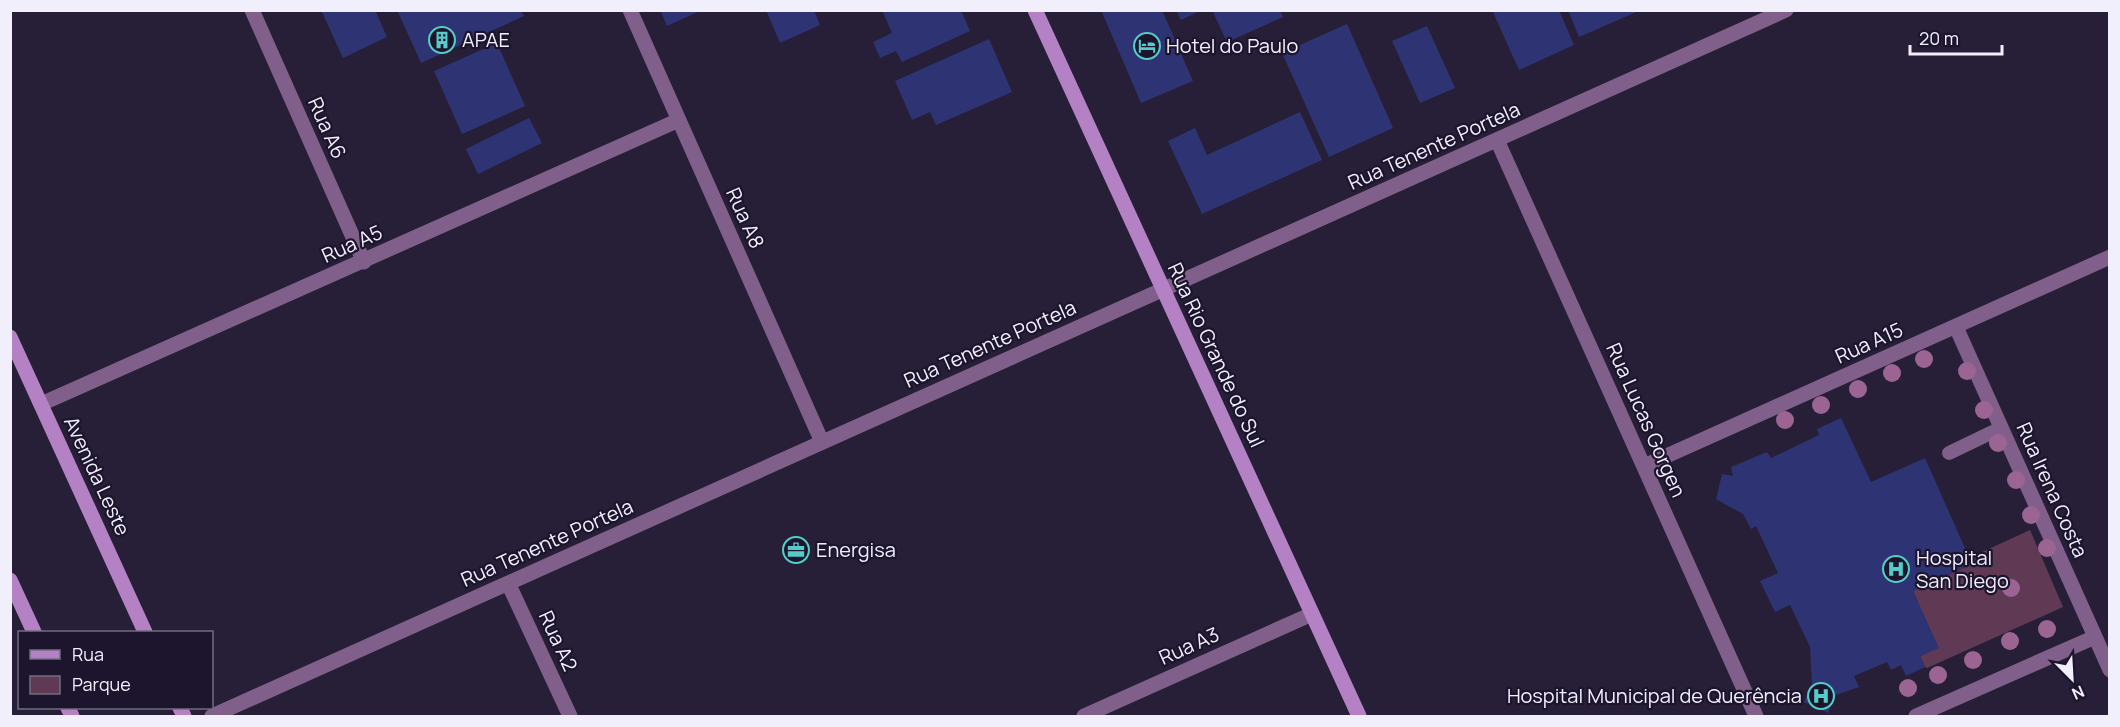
<svg xmlns="http://www.w3.org/2000/svg" width="2120" height="727" viewBox="0 0 2120 727" font-family="Manrope,sans-serif">
<style>
.green{fill:#603a55}
.building{fill:#2e3473}
.lines{fill:none;stroke-linecap:round;stroke-linejoin:round}
.lane{stroke:#805f8a;stroke-width:14}
.street{stroke:#805f8a;stroke-width:15}
.secondary{stroke:#b581c5;stroke-width:15}
.tree{fill:#9b6493}
.labels{text-anchor:middle;stroke-width:4.5;stroke-linejoin:round;paint-order:stroke}
.poi-label{font-size:20px;fill:#f2effd;stroke:#1c152d;text-anchor:start}
.street-label{font-size:20px;fill:#f2effd;stroke:#1c152d}
</style>
<rect width="100%" height="100%" fill="#261f37"/>
<path class="green" d="M 2030,530 L 2063,607 L 1927,668 L 1925,667 L 1920,656 L 1938,648 L 1913,591 L 1972,564 L 1969,558 Z"/>
<path class="building" d="M 321,10 L 375,10 L 387,37 L 343,58 Z
M 397,10 L 521,10 L 524,16 L 421,63 Z
M 660,10 L 702,10 L 667,26 Z
M 766,10 L 814,10 L 820,25 L 780,43 Z
M 882,10 L 961,10 L 970,31 L 902,62 L 896,51 L 880,58 L 873,42 L 892,33 Z
M 1101,10 L 1162,10 L 1193,81 L 1141,103 Z
M 1176,10 L 1202,10 L 1181,20 Z
M 1212,10 L 1280,10 L 1283,17 L 1227,42 Z
M 1492,10 L 1559,10 L 1574,45 L 1519,70 Z
M 1568,10 L 1641,10 L 1579,37 Z
M 1347,24 L 1393,128 L 1329,157 L 1282,53 Z
M 1427,26 L 1455,88 L 1420,103 L 1392,41 Z
M 989,39 L 1012,92 L 936,125 L 930,112 L 912,120 L 895,81 Z
M 497,43 L 525,106 L 462,134 L 434,71 Z
M 1300,112 L 1322,160 L 1202,214 L 1168,141 L 1195,128 L 1207,155 Z
M 529,118 L 542,143 L 478,174 L 466,149 Z
M 1841,418 L 1871,482 L 1925,458 L 1972,564 L 1913,591 L 1939,648 L 1920,656 L 1925,667 L 1906,676 L 1901,665 L 1891,670 L 1887,662 L 1854,676 L 1859,687 L 1836,695 L 1828,713 L 1804,702 L 1812,684 L 1810,647 L 1790,605 L 1775,612 L 1760,581 L 1778,573 L 1756,526 L 1751,529 L 1743,514 L 1716,499 L 1722,474 L 1733,476 L 1731,467 L 1767,452 L 1771,458 L 1819,435 L 1817,429 Z"/>
<g class="lines">
<path class="lane" d="M 1949,453 L 2001,428"/>
<path class="street" d="M 252,10 L 364,262
M 630,10 L 822,442
M 1497,140 L 1756,716
M 1956,327 L 2110,670
M 41,404 L 679,120
M 1644,466 L 2110,257
M 508,583 L 570,716
M 212,716 L 1786,10
M 1084,716 L 1312,614
M 1916,716 L 2095,637"/>
<path class="secondary" d="M 1035,10 L 1359,716
M 10,337 L 145,632
M 10,580 L 34,632
M 68,708 L 72,716
M 180,708 L 184,716"/>
</g>
<g class="tree">
<circle cx="1924" cy="359" r="9"/>
<circle cx="1967" cy="371" r="9"/>
<circle cx="1892" cy="373" r="9"/>
<circle cx="1858" cy="389" r="9"/>
<circle cx="1821" cy="405" r="9"/>
<circle cx="1984" cy="410" r="9"/>
<circle cx="1785" cy="420" r="9"/>
<circle cx="1998" cy="443" r="9"/>
<circle cx="2016" cy="480" r="9"/>
<circle cx="2031" cy="515" r="9"/>
<circle cx="2047" cy="548" r="9"/>
<circle cx="2011" cy="588" r="9"/>
<circle cx="2047" cy="629" r="9"/>
<circle cx="2010" cy="641" r="9"/>
<circle cx="1973" cy="660" r="9"/>
<circle cx="1938" cy="675" r="9"/>
<circle cx="1908" cy="688" r="9"/>
</g>
<defs>
<symbol id="building-ring" viewBox="-11 -11 22 22"><circle r="9.5" fill="#1c152d" stroke="#54cdc8" stroke-width="1.5"/><path d="M-4-6H4V6H1V3H-1V6H-4ZM-2.5-4.3h1.7v1.8h-1.7ZM.8-4.3h1.7v1.8H.8ZM-2.5-1h1.7V.8h-1.7ZM.8-1h1.7V.8H.8Z" fill="#54cdc8"/></symbol>
<symbol id="hotel-ring" viewBox="-11 -11 22 22"><circle r="9.5" fill="#1c152d" stroke="#54cdc8" stroke-width="1.5"/><path d="M-6-4.5h1.5V1H6V5H4.5V3h-9V5H-6ZM-4 0a1.8 1.8 0 1 1 3.6 0ZM.5 0V-2.5h3Q6-2.5 6 0Z" fill="#54cdc8"/></symbol>
<symbol id="office-ring" viewBox="-11 -11 22 22"><circle r="9.5" fill="#1c152d" stroke="#54cdc8" stroke-width="1.5"/><path d="M-6-3h4V-5.5h4V-3h4V5H-6ZM-1-4.5V-3h2v-1.5ZM-6 0V1H6V0Z" fill="#54cdc8"/></symbol>
<symbol id="hospital-ring" viewBox="-11 -11 22 22"><circle r="9.5" fill="#1c152d" stroke="#54cdc8" stroke-width="1.5"/><path d="M-5-5h3v3.5h4V-5h3V5h-3V1.5h-4V5h-3Z" fill="#54cdc8"/></symbol>
</defs>
<g fill-rule="evenodd">
<use href="#building-ring" x="427" y="25" width="30" height="30"/>
<use href="#hotel-ring" x="1132" y="31" width="30" height="30"/>
<use href="#office-ring" x="781" y="535" width="30" height="30"/>
<use href="#hospital-ring" x="1881" y="554" width="30" height="30"/>
<use href="#hospital-ring" x="1806" y="681" width="30" height="30"/>
</g>
<g class="labels">
<g class="poi-label">
<text x="462" y="47">APAE</text>
<text x="1166" y="53">Hotel do Paulo</text>
<text x="816" y="557">Energisa</text>
<text x="1916" y="565">Hospital<tspan x="1916" dy="23">San Diego</tspan></text>
<text x="1802" y="703" text-anchor="end">Hospital Municipal de Querência</text>
</g>
<g class="street-label">
<text transform="translate(327 128) rotate(66)" y="7">Rua A6</text>
<text transform="translate(1434 146) rotate(-24)" y="7">Rua Tenente Portela</text>
<text transform="translate(745 218) rotate(66)" y="7">Rua A8</text>
<text transform="translate(352 244) rotate(-24)" y="7">Rua A5</text>
<text transform="translate(1869 343) rotate(-24)" y="7">Rua A15</text>
<text transform="translate(990 344) rotate(-24)" y="7">Rua Tenente Portela</text>
<text transform="translate(1216 355) rotate(65)" y="7">Rua Rio Grande do Sul</text>
<text transform="translate(1646 420) rotate(66)" y="7">Rua Lucas Gorgen</text>
<text transform="translate(97 476) rotate(65)" y="7">Avenida Leste</text>
<text transform="translate(2052 490) rotate(66)" y="7">Rua Irena Costa</text>
<text transform="translate(547 543) rotate(-24)" y="7">Rua Tenente Portela</text>
<text transform="translate(558 641) rotate(65)" y="7">Rua A2</text>
<text transform="translate(1189 646) rotate(-24)" y="7">Rua A3</text>
</g>
</g>
<rect width="2120" height="727" fill="none" stroke="#f2effd" stroke-width="24"/>
<rect x="18" y="631" width="195" height="78" fill="#1c152d" stroke="#726c80" stroke-width="1.5"/>
<rect x="30" y="650" width="30" height="9" fill="#b581c5" stroke="#726c80" stroke-width="1.5"/>
<text x="72" y="661" font-size="18" fill="#f2effd">Rua</text>
<rect x="30" y="676" width="30" height="18" fill="#603a55" stroke="#726c80" stroke-width="1.5"/>
<text x="72" y="691" font-size="18" fill="#f2effd">Parque</text>
<g transform="translate(2072 679) rotate(156)" stroke="#1c152d" stroke-width="4.5" paint-order="stroke">
<path d="M0-4.5L10 22L0 15L-10 22Z" fill="#f2effd"/>
<text y="-9" font-size="16" font-weight="bold" text-anchor="middle" fill="#f2effd">N</text>
</g>
<path d="M1910 45v9h92v-9" fill="none" stroke="#f2effd" stroke-width="3"/>
<text x="1919" y="45" font-size="18" fill="#f2effd" stroke="#1c152d" stroke-width="4.5" paint-order="stroke">20 m</text>
</svg>
